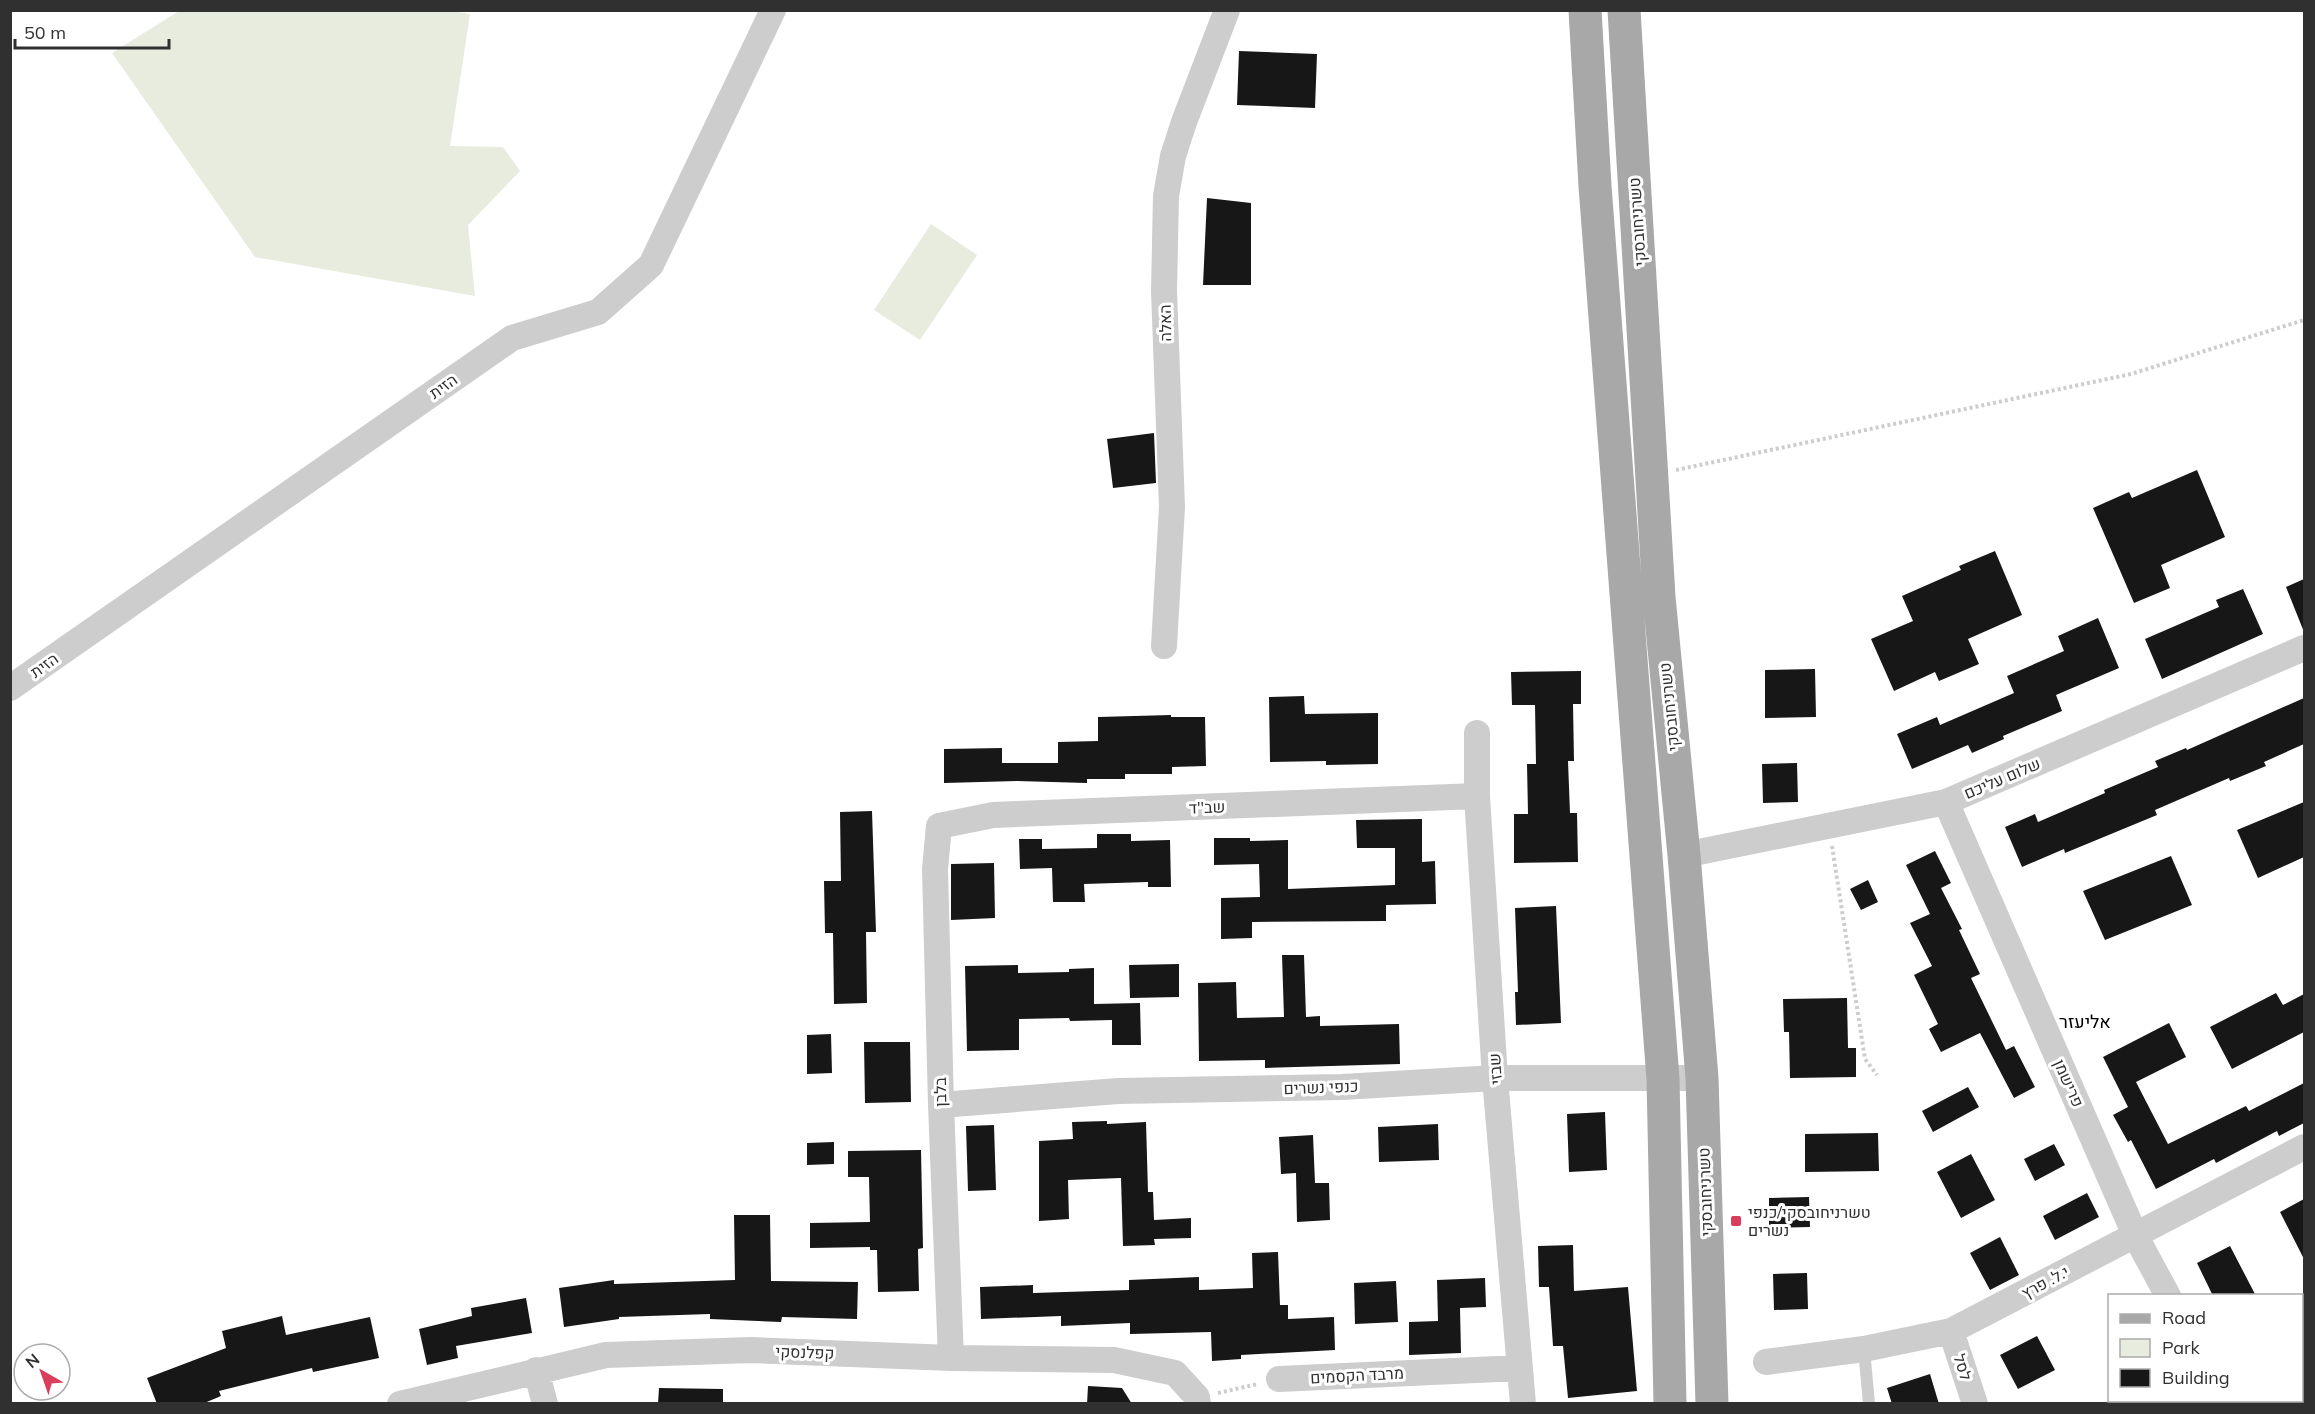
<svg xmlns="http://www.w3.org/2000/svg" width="2315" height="1414" viewBox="0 0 2315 1414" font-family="Mulish,Heebo,sans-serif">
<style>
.green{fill:#e7ecdf}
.building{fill:#171717}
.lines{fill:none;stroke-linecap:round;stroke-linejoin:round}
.path{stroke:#cdcdcd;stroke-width:4;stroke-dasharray:3 3;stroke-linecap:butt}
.lane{stroke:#cdcdcd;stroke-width:12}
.street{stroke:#cdcdcd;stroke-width:26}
.primary{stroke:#a8a8a8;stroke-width:33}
.poi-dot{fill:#d93f5c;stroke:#fff;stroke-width:2}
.labels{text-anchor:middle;stroke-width:6;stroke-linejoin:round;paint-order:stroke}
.street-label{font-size:16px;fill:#303030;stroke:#fff}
.poi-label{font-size:16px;fill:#303030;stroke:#fff;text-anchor:start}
.neighbourhood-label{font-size:18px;fill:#000;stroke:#fff}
</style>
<rect width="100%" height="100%" fill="#fff"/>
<path class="green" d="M 453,11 L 470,14 L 450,146 L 503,147 L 520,171 L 468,225 L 475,296 L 255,257 L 112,53 L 179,11 Z
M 931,224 L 977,255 L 920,340 L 874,310 Z"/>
<path class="building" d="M 1239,51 L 1317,54 L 1315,108 L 1237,105 Z
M 1207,198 L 1251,203 L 1251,285 L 1203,285 Z
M 1154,433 L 1156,483 L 1113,488 L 1107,439 Z
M 2197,470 L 2225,537 L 2161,565 L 2170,588 L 2134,603 L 2093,508 L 2129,492 L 2132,498 Z
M 1995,551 L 2022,615 L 1968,639 L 1979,664 L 1939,681 L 1935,672 L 1894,691 L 1871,639 L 1913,621 L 1902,596 L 1961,570 L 1959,566 Z
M 2304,579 L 2304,632 L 2286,587 Z
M 2243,589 L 2263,634 L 2162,679 L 2145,639 L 2219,607 L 2216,600 Z
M 2098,618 L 2119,668 L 2056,695 L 2062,711 L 2003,736 L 2004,739 L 1972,753 L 1968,745 L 1912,769 L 1897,734 L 1937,717 L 1940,725 L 2014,693 L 2007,676 L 2064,651 L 2058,636 Z
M 1815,669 L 1816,717 L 1765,718 L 1765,670 Z
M 1581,671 L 1581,704 L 1573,704 L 1574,761 L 1568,761 L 1570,813 L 1577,813 L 1578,862 L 1514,863 L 1514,814 L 1528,814 L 1527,764 L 1536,764 L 1535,705 L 1512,705 L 1511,672 Z
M 1304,696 L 1305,714 L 1378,713 L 1378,764 L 1326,765 L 1326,761 L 1270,762 L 1269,697 Z
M 2304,698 L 2304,744 L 2264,762 L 2266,766 L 2230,781 L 2229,778 L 2155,810 L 2157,815 L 2065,853 L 2064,849 L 2022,867 L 2005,827 L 2035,814 L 2038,822 L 2105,793 L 2104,790 L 2158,767 L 2155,761 L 2186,748 L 2187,750 Z
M 1171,715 L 1171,717 L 1205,717 L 1206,766 L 1172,767 L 1172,774 L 1125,774 L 1125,779 L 1087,779 L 1087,783 L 1017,781 L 944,783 L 944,749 L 1002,748 L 1002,763 L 1058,763 L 1058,742 L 1098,741 L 1098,717 Z
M 1797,763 L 1798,802 L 1763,803 L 1762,764 Z
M 2304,802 L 2304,857 L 2258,878 L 2237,830 Z
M 872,811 L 876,932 L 866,932 L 867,1003 L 834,1004 L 833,933 L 825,933 L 824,881 L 841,881 L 840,812 Z
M 1422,819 L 1422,862 L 1435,861 L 1436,904 L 1386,905 L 1386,921 L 1252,922 L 1252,938 L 1221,939 L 1221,898 L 1260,897 L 1259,864 L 1214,865 L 1214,838 L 1250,838 L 1250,841 L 1288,840 L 1288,889 L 1395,885 L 1395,848 L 1357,848 L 1356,820 Z
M 1097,834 L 1131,834 L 1131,841 L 1170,840 L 1171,887 L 1148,887 L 1148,882 L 1084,884 L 1085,902 L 1053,902 L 1052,868 L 1020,869 L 1019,839 L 1042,839 L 1042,849 L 1097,848 Z
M 1935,851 L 1951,883 L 1941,888 L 1962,929 L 1959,930 L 1980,974 L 1971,978 L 2006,1050 L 2014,1046 L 2035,1087 L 2014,1098 L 1980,1033 L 1941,1052 L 1929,1029 L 1938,1024 L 1914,975 L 1932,966 L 1910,923 L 1930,914 L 1906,865 Z
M 2171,856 L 2192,905 L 2105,940 L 2083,891 Z
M 994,863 L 995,918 L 951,920 L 951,864 Z
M 1868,880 L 1878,902 L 1861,910 L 1850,889 Z
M 1556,906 L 1561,1023 L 1516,1025 L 1515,992 L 1518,992 L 1515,908 Z
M 1282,955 L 1304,955 L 1306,1017 L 1320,1016 L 1320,1026 L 1399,1024 L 1400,1064 L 1265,1068 L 1265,1060 L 1199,1061 L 1198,983 L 1236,982 L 1237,1018 L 1284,1017 Z
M 1179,964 L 1179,997 L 1130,998 L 1129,965 Z
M 1018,965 L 1018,973 L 1069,972 L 1069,969 L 1094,968 L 1094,1004 L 1140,1003 L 1141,1045 L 1112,1045 L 1112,1020 L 1070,1021 L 1069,1018 L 1019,1019 L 1019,1050 L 967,1051 L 965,966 Z
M 2276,993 L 2283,1005 L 2304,994 L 2304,1032 L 2232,1069 L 2210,1027 Z
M 1847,998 L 1848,1048 L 1856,1048 L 1856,1077 L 1790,1078 L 1789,1032 L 1784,1032 L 1783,999 Z
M 2169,1023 L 2186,1057 L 2136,1082 L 2168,1144 L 2246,1106 L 2249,1111 L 2304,1083 L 2304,1123 L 2279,1136 L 2277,1131 L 2216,1163 L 2214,1159 L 2156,1189 L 2131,1140 L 2128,1142 L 2113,1115 L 2128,1107 L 2103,1057 Z
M 831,1034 L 832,1073 L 807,1074 L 807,1035 Z
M 864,1042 L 910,1042 L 911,1102 L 865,1103 Z
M 1968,1087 L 1979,1107 L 1933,1132 L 1922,1111 Z
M 1605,1112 L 1607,1170 L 1569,1172 L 1567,1114 Z
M 1107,1121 L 1107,1124 L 1146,1122 L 1148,1192 L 1153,1192 L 1154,1220 L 1191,1218 L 1191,1238 L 1154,1239 L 1155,1245 L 1123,1246 L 1121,1178 L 1068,1180 L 1069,1219 L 1039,1221 L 1039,1141 L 1073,1139 L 1072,1122 Z
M 1438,1124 L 1439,1160 L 1379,1162 L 1378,1127 Z
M 994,1125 L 996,1190 L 968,1191 L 966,1126 Z
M 1878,1133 L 1879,1171 L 1805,1172 L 1805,1134 Z
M 1313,1135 L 1315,1183 L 1329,1183 L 1330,1220 L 1297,1222 L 1296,1173 L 1281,1174 L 1279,1137 Z
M 834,1142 L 834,1164 L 807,1165 L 807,1143 Z
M 2054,1144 L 2065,1165 L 2035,1181 L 2024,1159 Z
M 921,1150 L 923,1248 L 918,1249 L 919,1291 L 878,1292 L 877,1250 L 870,1250 L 870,1247 L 810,1248 L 810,1223 L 870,1222 L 869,1177 L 848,1177 L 848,1151 Z
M 1971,1154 L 1995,1200 L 1961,1218 L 1937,1172 Z
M 2087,1193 L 2099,1217 L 2055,1240 L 2043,1216 Z
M 1809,1197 L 1810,1227 L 1769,1228 L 1769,1198 Z
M 2304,1199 L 2304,1259 L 2280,1212 Z
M 734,1215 L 770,1215 L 771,1281 L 858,1282 L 857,1319 L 782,1317 L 781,1322 L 710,1319 L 710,1314 L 619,1317 L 619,1319 L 564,1327 L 559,1288 L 614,1280 L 614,1284 L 735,1280 Z
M 2000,1237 L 2019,1275 L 1990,1290 L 1970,1253 Z
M 1573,1245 L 1574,1291 L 1628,1287 L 1637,1391 L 1568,1398 L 1563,1346 L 1553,1346 L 1549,1287 L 1539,1287 L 1538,1246 Z
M 2230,1246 L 2256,1296 L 2213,1296 L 2197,1263 Z
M 1278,1252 L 1280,1305 L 1288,1305 L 1288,1319 L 1334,1317 L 1335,1350 L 1241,1355 L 1241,1359 L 1212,1361 L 1211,1332 L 1130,1334 L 1130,1323 L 1061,1326 L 1061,1316 L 981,1319 L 980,1287 L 1033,1285 L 1033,1293 L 1129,1290 L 1129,1280 L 1199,1277 L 1199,1290 L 1253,1288 L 1252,1253 Z
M 1807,1273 L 1808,1309 L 1774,1310 L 1773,1274 Z
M 1485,1278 L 1486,1307 L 1460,1308 L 1461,1353 L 1409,1355 L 1409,1322 L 1438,1321 L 1437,1280 Z
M 1396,1281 L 1398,1322 L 1355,1324 L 1354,1283 Z
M 526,1298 L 532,1333 L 456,1346 L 458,1358 L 427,1365 L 419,1329 L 472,1316 L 471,1308 Z
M 282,1316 L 286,1335 L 370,1317 L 379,1358 L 313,1372 L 312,1368 L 219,1391 L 221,1396 L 202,1404 L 157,1404 L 147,1378 L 226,1348 L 222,1331 Z
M 2037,1336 L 2055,1370 L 2018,1389 L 2000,1355 Z
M 1930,1374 L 1939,1404 L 1892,1404 L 1887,1388 Z
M 1088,1386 L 1122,1388 L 1132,1404 L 1087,1404 Z
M 659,1388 L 723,1389 L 723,1404 L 658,1404 Z"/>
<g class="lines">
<path class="path" d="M 1676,470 L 2131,374 L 2304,320
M 1832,846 L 1865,1059 L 1877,1075
M 1218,1393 L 1258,1384"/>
<path class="lane" d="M 1864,1349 L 1869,1404"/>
<path class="street" d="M 1164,646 L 1172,507 L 1164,291 L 1166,196 L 1173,156 L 1184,122 L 1227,10
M 10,688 L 512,338 L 598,312 L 651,265 L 773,10
M 1477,733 L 1477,796 L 1495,1078 L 1523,1404
M 1946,802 L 2135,1235 L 2168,1296
M 1684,855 L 1946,802 L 2304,648
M 941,1105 L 1118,1091 L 1342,1087 L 1495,1078 L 1702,1078
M 1951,1331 L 1975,1404
M 951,1358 L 941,1105 L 935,869 L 939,826 L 993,815 L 1477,796
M 1766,1362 L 1864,1349 L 1951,1331 L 2304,1147
M 536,1370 L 545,1404
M 1279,1379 L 1520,1368
M 2226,1400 L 2228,1404
M 400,1404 L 606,1355 L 751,1350 L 951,1358 L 1114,1360 L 1175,1373 L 1197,1397 L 1198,1404"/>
<path class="primary" d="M 1585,10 L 1595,186 L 1663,1079 L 1670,1404
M 1624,10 L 1659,597 L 1684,855 L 1702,1078 L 1712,1404"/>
</g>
<rect class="poi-dot" x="1730" y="1215" width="12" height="12" rx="3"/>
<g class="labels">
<g class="street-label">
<text transform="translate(1637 222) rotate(-94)" y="6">טשרניחובסקי</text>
<text transform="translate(1165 323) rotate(-91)" y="6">האלה</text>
<text transform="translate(443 386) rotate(-35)" y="6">הזית</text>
<text transform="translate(44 665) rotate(-35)" y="6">הזית</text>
<text transform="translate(1669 707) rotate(-96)" y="6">טשרניחובסקי</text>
<text transform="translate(2002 778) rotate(-23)" y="6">שלום עליכם</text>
<text transform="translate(1207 807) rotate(-2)" y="6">שב''ד</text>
<text transform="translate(1495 1069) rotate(-94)" y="6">שבזי</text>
<text transform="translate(2069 1083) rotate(66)" y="6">פרישמן</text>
<text transform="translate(1321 1087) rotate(-2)" y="6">כנפי נשרים</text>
<text transform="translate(940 1092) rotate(-91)" y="6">בלבן</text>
<text transform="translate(1705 1192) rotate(-92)" y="6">טשרניחובסקי</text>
<text transform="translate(2045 1282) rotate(-28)" y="6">י.ל. פרץ</text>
<text transform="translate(805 1352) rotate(2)" y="6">קפלנסקי</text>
<text transform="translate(1963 1367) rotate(72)" y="6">לסל</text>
<text transform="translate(1357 1375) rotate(-3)" y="6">מרבד הקסמים</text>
</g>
<g class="poi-label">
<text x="1748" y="1218">טשרניחובסקי/כנפי<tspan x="1748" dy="18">נשרים</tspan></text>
</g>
<g class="neighbourhood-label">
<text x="2085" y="1028">אליעזר</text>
</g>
</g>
<rect width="2315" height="1414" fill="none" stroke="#303030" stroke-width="24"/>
<rect x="2108" y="1294" width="195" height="108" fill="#ffffff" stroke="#acacac" stroke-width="1.5"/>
<rect x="2120" y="1314" width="30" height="9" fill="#a8a8a8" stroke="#acacac" stroke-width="1.5"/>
<text x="2162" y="1324" font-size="18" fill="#303030">Road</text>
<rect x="2120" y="1339" width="30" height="18" fill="#e7ecdf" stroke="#acacac" stroke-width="1.5"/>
<text x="2162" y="1354" font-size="18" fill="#303030">Park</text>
<rect x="2120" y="1369" width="30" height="18" fill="#171717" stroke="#acacac" stroke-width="1.5"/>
<text x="2162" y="1384" font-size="18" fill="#303030">Building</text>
<g transform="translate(42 1372) rotate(320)"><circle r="28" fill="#ffffff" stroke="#acacac" stroke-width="1.5"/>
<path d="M0-4.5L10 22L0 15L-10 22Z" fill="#d93f5c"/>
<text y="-9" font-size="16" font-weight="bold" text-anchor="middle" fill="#303030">N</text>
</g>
<path d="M15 39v9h154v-9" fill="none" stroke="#303030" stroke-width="3"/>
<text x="24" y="39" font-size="18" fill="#303030" stroke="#ffffff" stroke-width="4.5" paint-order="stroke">50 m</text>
</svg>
